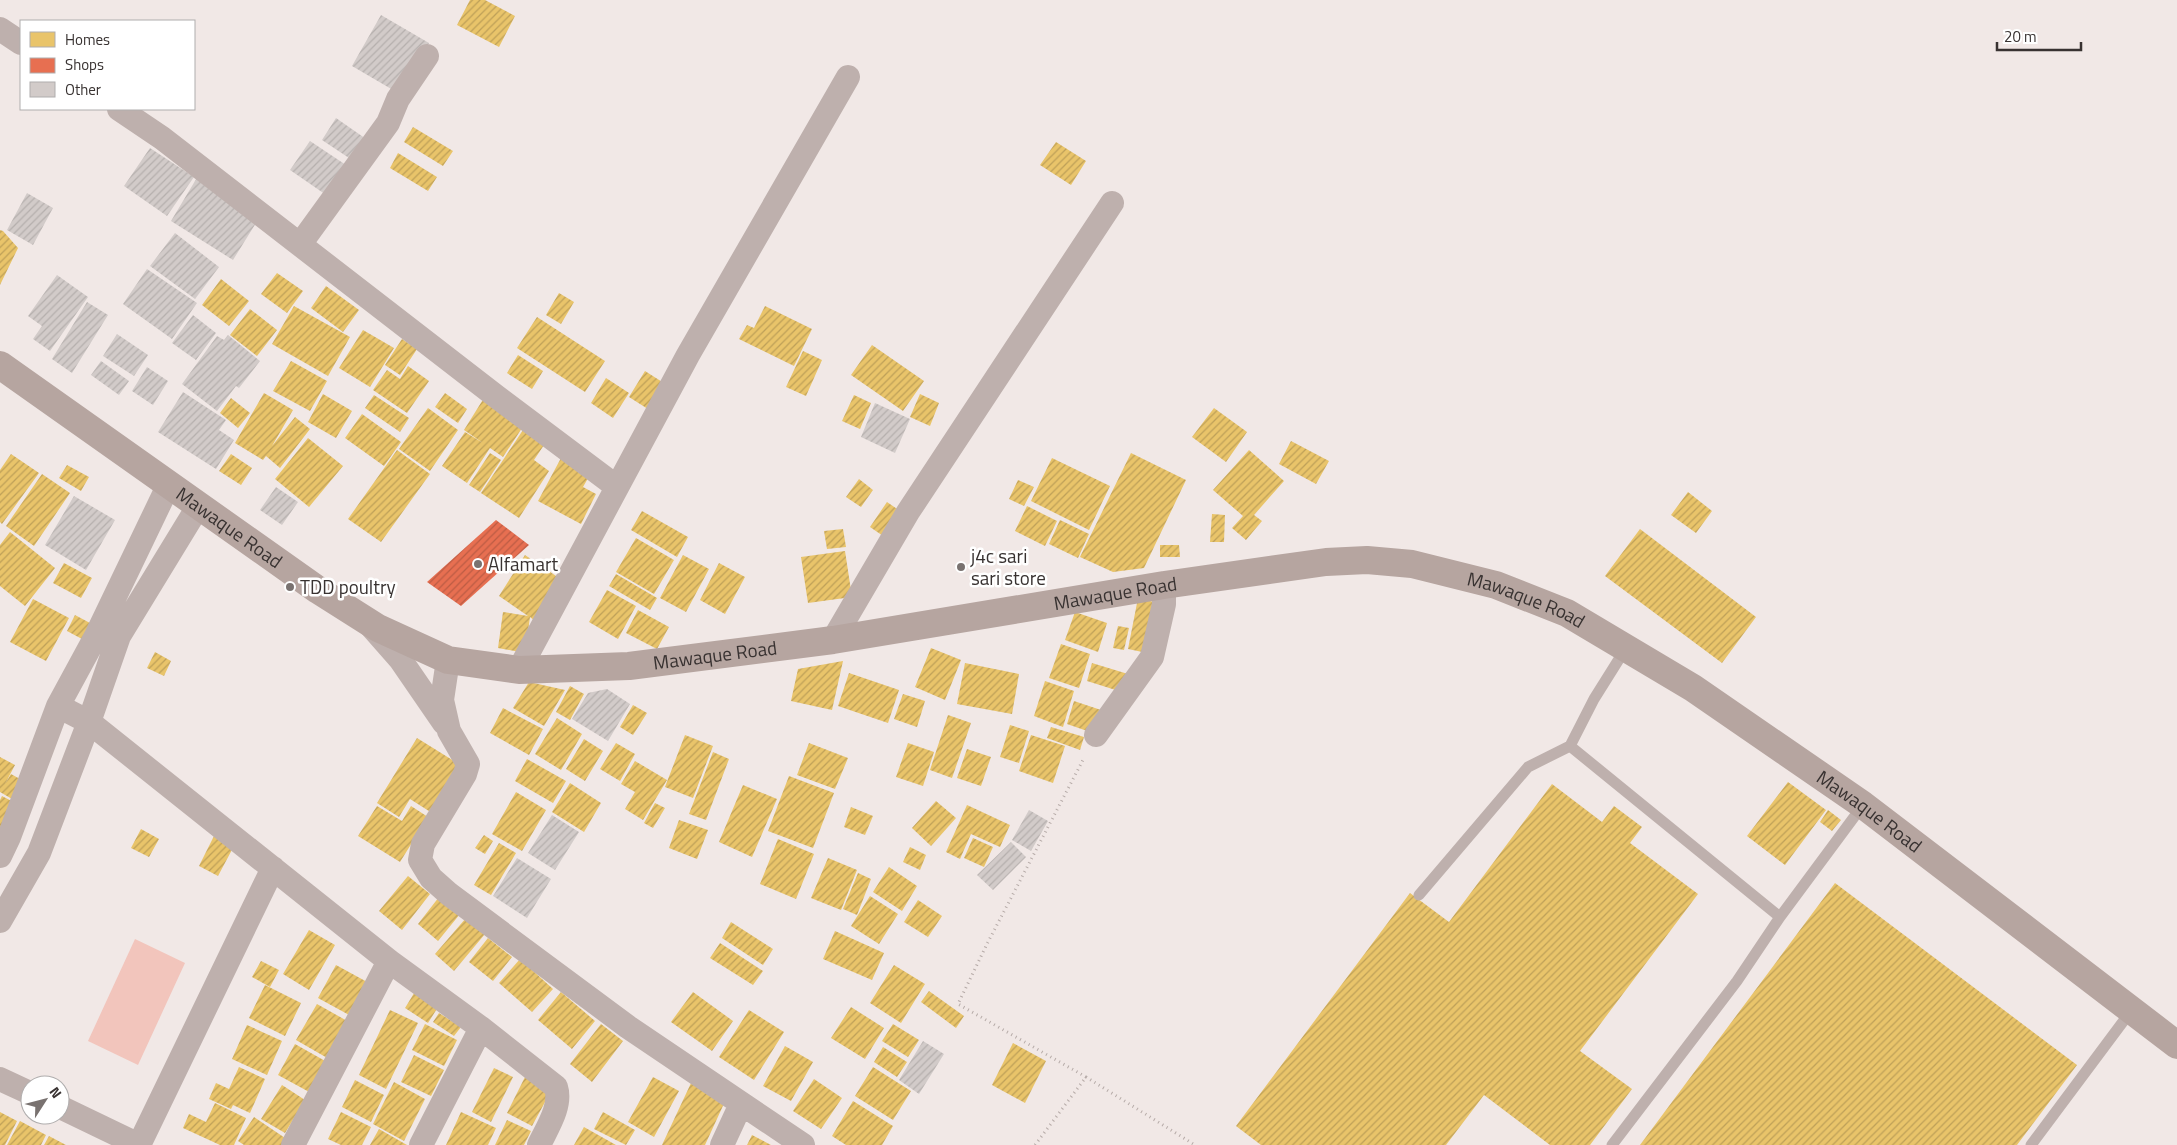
<svg xmlns="http://www.w3.org/2000/svg" width="2177" height="1145" viewBox="0 0 2177 1145" font-family="'Titillium Web',sans-serif">
<style>
.grass{fill:#f2c5bc}
.homes{fill:url(#homes-hatch)}
.shops{fill:url(#shops-hatch)}
.building{fill:url(#building-hatch)}
.lines{fill:none;stroke-linecap:round;stroke-linejoin:round}
.path{stroke:#b6aba8;stroke-width:3;stroke-dasharray:1 4;stroke-linecap:butt}
.service{stroke:#beb0ad;stroke-width:11}
.minor{stroke:#beb0ad;stroke-width:24}
.secondary{stroke:#b6a5a0;stroke-width:28}
.poi-dot{fill:#797270;stroke:#fff;stroke-width:2}
.labels{text-anchor:middle;stroke-width:5;stroke-linejoin:round;paint-order:stroke}
.street-label{font-size:19px;fill:#383231;stroke:#fff}
.poi-label{font-size:19px;fill:#383231;stroke:#fff;text-anchor:start}
</style>
<defs>
<pattern id="homes-hatch" width="6" height="6" patternUnits="userSpaceOnUse" patternTransform="scale(1.25)"><rect width="6" height="6" fill="#e9c46a"/><path d="M-1 1l2-2M0 6l6-6M5 7l2-2" fill="none" stroke="#bea058"/></pattern>
<pattern id="shops-hatch" width="6" height="6" patternUnits="userSpaceOnUse" patternTransform="scale(1.25)"><rect width="6" height="6" fill="#e76f51"/><path d="M-1 1l2-2M0 6l6-6M5 7l2-2" fill="none" stroke="#bc5c44"/></pattern>
<pattern id="building-hatch" width="6" height="6" patternUnits="userSpaceOnUse" patternTransform="scale(1.25)"><rect width="6" height="6" fill="#d2cbc9"/><path d="M-1 1l2-2M0 6l6-6M5 7l2-2" fill="none" stroke="#b5afad"/></pattern>
</defs>
<rect width="100%" height="100%" fill="#f1e8e6"/>
<path class="grass" d="M 135,939 L 185,963 L 138,1065 L 88,1041 Z"/>
<path class="homes" d="M 470,0 L 485,0 L 515,16 L 499,47 L 457,25 Z
M 413,127 L 453,151 L 443,166 L 404,142 Z
M 1056,142 L 1086,161 L 1071,185 L 1040,165 Z
M 398,153 L 437,177 L 428,191 L 390,168 Z
M 0,230 L 3,231 L 18,248 L 0,285 Z
M 277,273 L 303,291 L 287,313 L 261,294 Z
M 221,279 L 249,301 L 229,326 L 202,305 Z
M 326,286 L 359,310 L 343,332 L 311,308 Z
M 559,293 L 574,302 L 561,324 L 546,315 Z
M 294,306 L 350,337 L 328,376 L 272,344 Z
M 765,306 L 812,329 L 794,366 L 739,339 L 747,325 L 754,328 Z
M 250,309 L 277,330 L 257,356 L 230,335 Z
M 537,317 L 605,361 L 585,392 L 517,348 Z
M 363,330 L 394,348 L 370,387 L 339,368 Z
M 402,339 L 417,349 L 400,375 L 385,365 Z
M 872,345 L 924,381 L 903,411 L 851,375 Z
M 803,351 L 822,360 L 806,396 L 786,387 Z
M 518,355 L 543,371 L 532,389 L 507,373 Z
M 291,361 L 327,381 L 310,411 L 273,391 Z
M 408,366 L 429,381 L 407,413 L 373,390 L 387,370 L 400,379 Z
M 645,371 L 667,385 L 651,411 L 629,397 Z
M 606,378 L 629,393 L 613,418 L 591,403 Z
M 264,393 L 293,410 L 272,446 L 295,417 L 310,429 L 280,468 L 266,456 L 263,460 L 235,443 Z
M 445,393 L 467,409 L 458,423 L 435,407 Z
M 323,394 L 352,411 L 336,438 L 308,422 Z
M 920,394 L 939,403 L 930,426 L 910,417 Z
M 374,395 L 409,418 L 400,432 L 365,408 Z
M 854,395 L 871,403 L 860,429 L 842,421 Z
M 231,398 L 250,413 L 238,428 L 220,413 Z
M 484,398 L 524,425 L 503,457 L 490,448 L 467,483 L 442,466 L 465,432 L 483,443 L 464,430 Z
M 428,408 L 458,430 L 430,471 L 399,449 Z
M 1214,408 L 1247,432 L 1226,462 L 1192,437 Z
M 362,414 L 401,442 L 384,466 L 345,438 Z
M 527,424 L 548,439 L 534,460 L 549,471 L 519,518 L 481,493 Z
M 308,438 L 343,466 L 309,507 L 275,479 Z
M 1291,441 L 1329,461 L 1316,484 L 1279,464 Z
M 397,450 L 430,474 L 381,542 L 348,519 Z
M 1249,450 L 1284,481 L 1254,515 L 1262,521 L 1246,540 L 1232,528 L 1243,516 L 1213,490 Z
M 490,453 L 501,460 L 480,492 L 469,485 Z
M 1131,453 L 1186,480 L 1144,568 L 1113,572 L 1080,557 Z
M 11,454 L 39,473 L 2,524 L 0,522 L 0,470 Z
M 231,454 L 252,468 L 241,485 L 219,471 Z
M 561,458 L 591,473 L 583,487 L 596,494 L 581,524 L 538,501 Z
M 1052,458 L 1110,486 L 1089,530 L 1031,501 Z
M 67,465 L 89,477 L 81,491 L 59,478 Z
M 42,474 L 70,493 L 34,546 L 6,526 Z
M 859,479 L 873,490 L 861,507 L 846,497 Z
M 1018,480 L 1034,487 L 1024,506 L 1009,499 Z
M 1688,492 L 1712,511 L 1696,533 L 1671,515 Z
M 887,502 L 903,513 L 886,538 L 870,527 Z
M 1027,506 L 1057,521 L 1045,546 L 1015,531 Z
M 642,511 L 688,537 L 677,557 L 631,530 Z
M 1212,514 L 1225,515 L 1224,542 L 1210,542 Z
M 1060,520 L 1089,534 L 1078,558 L 1049,544 Z
M 843,529 L 846,547 L 827,549 L 824,531 Z
M 1640,529 L 1756,617 L 1722,663 L 1605,576 Z
M 10,532 L 55,568 L 25,606 L 0,586 L 0,545 Z
M 636,538 L 674,560 L 654,594 L 616,572 Z
M 1160,545 L 1179,545 L 1180,557 L 1160,557 Z
M 845,551 L 852,597 L 808,603 L 801,557 Z
M 525,555 L 562,580 L 535,621 L 530,617 L 525,653 L 498,648 L 503,612 L 528,616 L 499,596 Z
M 683,555 L 709,569 L 686,612 L 660,598 Z
M 64,563 L 92,578 L 81,598 L 53,583 Z
M 719,563 L 745,577 L 725,614 L 700,600 Z
M 616,574 L 657,598 L 650,610 L 609,586 Z
M 607,590 L 636,606 L 618,639 L 589,622 Z
M 1138,598 L 1162,604 L 1152,654 L 1128,649 Z
M 33,599 L 69,618 L 46,661 L 10,642 Z
M 638,610 L 669,627 L 657,649 L 626,633 Z
M 1075,612 L 1107,623 L 1098,652 L 1065,640 Z
M 75,615 L 90,623 L 82,639 L 67,631 Z
M 1118,626 L 1129,628 L 1124,650 L 1113,648 Z
M 1061,644 L 1090,654 L 1079,688 L 1049,678 Z
M 931,648 L 961,660 L 945,700 L 915,687 Z
M 155,652 L 171,661 L 164,676 L 147,668 Z
M 843,661 L 832,710 L 791,701 L 798,669 Z
M 965,663 L 1019,674 L 1012,714 L 957,704 Z
M 1092,663 L 1128,674 L 1122,692 L 1087,681 Z
M 849,673 L 899,690 L 888,723 L 838,706 Z
M 1045,681 L 1074,691 L 1063,727 L 1034,716 Z
M 529,682 L 565,690 L 544,726 L 513,708 Z
M 570,686 L 584,694 L 570,720 L 556,712 Z
M 903,694 L 925,701 L 917,727 L 894,719 Z
M 1074,701 L 1101,710 L 1093,733 L 1067,724 Z
M 633,705 L 647,713 L 633,735 L 620,727 Z
M 503,708 L 543,729 L 529,755 L 490,733 Z
M 948,715 L 971,723 L 952,778 L 930,770 Z
M 557,718 L 582,734 L 561,770 L 535,754 Z
M 1010,725 L 1029,731 L 1019,763 L 1000,757 Z
M 1051,727 L 1084,737 L 1080,750 L 1047,738 Z
M 685,735 L 713,746 L 693,798 L 665,787 Z
M 1031,735 L 1065,746 L 1053,783 L 1019,771 Z
M 417,738 L 462,766 L 432,813 L 410,799 L 399,817 L 377,803 Z
M 584,739 L 603,751 L 585,781 L 566,769 Z
M 616,743 L 635,754 L 620,781 L 600,769 Z
M 809,743 L 848,758 L 835,789 L 797,775 Z
M 908,743 L 934,752 L 923,786 L 896,777 Z
M 967,749 L 991,757 L 981,786 L 957,778 Z
M 713,752 L 729,759 L 706,820 L 689,814 Z
M 0,757 L 15,765 L 5,784 L 11,774 L 29,784 L 19,803 L 0,792 Z
M 527,759 L 566,781 L 553,803 L 515,781 Z
M 635,761 L 667,780 L 643,820 L 625,809 L 635,792 L 621,784 Z
M 789,776 L 834,793 L 813,848 L 768,831 Z
M 1788,782 L 1826,810 L 1785,865 L 1747,836 Z
M 570,783 L 601,803 L 584,832 L 552,812 Z
M 1552,784 L 1602,822 L 1614,806 L 1642,827 L 1630,843 L 1698,894 L 1580,1051 L 1632,1089 L 1590,1145 L 1550,1145 L 1484,1095 L 1446,1145 L 1261,1145 L 1236,1126 L 1410,893 L 1449,922 Z
M 743,785 L 777,799 L 752,857 L 719,842 Z
M 516,792 L 546,810 L 522,851 L 492,834 Z
M 2,796 L 19,805 L 5,830 L 0,827 L 0,800 Z
M 936,801 L 956,818 L 931,846 L 912,828 Z
M 655,803 L 665,808 L 653,828 L 644,823 Z
M 967,805 L 1010,825 L 1000,847 L 971,834 L 960,859 L 946,852 Z
M 377,806 L 402,821 L 411,806 L 428,817 L 400,862 L 358,836 Z
M 851,807 L 873,816 L 865,835 L 844,827 Z
M 1828,810 L 1841,820 L 1832,831 L 1820,822 Z
M 679,820 L 708,830 L 697,859 L 669,848 Z
M 141,829 L 159,839 L 149,857 L 131,848 Z
M 484,835 L 493,841 L 485,854 L 475,848 Z
M 214,836 L 234,846 L 218,876 L 199,866 Z
M 973,838 L 993,847 L 984,867 L 964,858 Z
M 778,839 L 814,854 L 796,899 L 760,884 Z
M 499,843 L 516,853 L 491,895 L 474,885 Z
M 910,847 L 926,855 L 920,870 L 903,862 Z
M 828,858 L 857,870 L 841,910 L 811,898 Z
M 889,867 L 917,886 L 902,911 L 873,892 Z
M 858,873 L 871,879 L 857,915 L 843,909 Z
M 408,876 L 430,894 L 402,930 L 379,911 Z
M 1835,883 L 2077,1065 L 2017,1145 L 1640,1145 Z
M 870,896 L 898,914 L 879,944 L 851,926 Z
M 439,897 L 460,914 L 438,941 L 418,924 Z
M 918,900 L 942,916 L 928,937 L 904,922 Z
M 466,918 L 485,934 L 454,971 L 435,954 Z
M 731,922 L 773,949 L 763,965 L 722,938 Z
M 309,930 L 335,945 L 309,990 L 283,974 Z
M 835,931 L 884,953 L 872,980 L 823,959 Z
M 488,938 L 512,957 L 493,981 L 469,962 Z
M 720,943 L 763,971 L 753,985 L 710,958 Z
M 520,959 L 553,989 L 532,1012 L 499,983 Z
M 261,961 L 279,970 L 270,987 L 252,977 Z
M 336,965 L 369,983 L 351,1016 L 318,998 Z
M 894,965 L 925,984 L 901,1023 L 870,1003 Z
M 265,985 L 301,1003 L 285,1036 L 249,1018 Z
M 416,990 L 440,1004 L 428,1023 L 405,1008 Z
M 929,991 L 964,1016 L 956,1028 L 921,1002 Z
M 561,992 L 595,1021 L 572,1049 L 538,1020 Z
M 693,992 L 733,1021 L 712,1051 L 671,1022 Z
M 317,1004 L 349,1022 L 329,1059 L 296,1040 Z
M 851,1007 L 884,1028 L 865,1059 L 831,1038 Z
M 390,1010 L 418,1023 L 386,1089 L 359,1075 Z
M 749,1010 L 784,1032 L 754,1080 L 719,1057 Z
M 439,1013 L 461,1027 L 454,1036 L 433,1022 Z
M 425,1024 L 457,1040 L 444,1066 L 412,1050 Z
M 601,1024 L 623,1041 L 592,1082 L 570,1064 Z
M 893,1024 L 919,1040 L 908,1057 L 882,1041 Z
M 247,1025 L 282,1041 L 267,1075 L 232,1059 Z
M 1013,1043 L 1046,1061 L 1025,1103 L 992,1085 Z
M 295,1044 L 327,1062 L 311,1093 L 278,1075 Z
M 785,1046 L 813,1062 L 791,1101 L 763,1086 Z
M 883,1047 L 907,1062 L 897,1077 L 874,1062 Z
M 414,1055 L 444,1070 L 431,1096 L 401,1082 Z
M 239,1067 L 265,1079 L 250,1113 L 233,1105 L 231,1109 L 209,1099 L 216,1083 L 229,1089 Z
M 873,1067 L 911,1091 L 893,1120 L 855,1096 Z
M 494,1068 L 513,1077 L 491,1122 L 472,1112 Z
M 525,1077 L 551,1091 L 532,1126 L 507,1113 Z
M 653,1077 L 679,1091 L 654,1137 L 628,1122 Z
M 814,1079 L 842,1098 L 821,1129 L 793,1111 Z
M 355,1080 L 384,1095 L 371,1122 L 342,1107 Z
M 692,1081 L 727,1097 L 705,1145 L 662,1145 Z
M 394,1082 L 425,1099 L 404,1141 L 373,1124 Z
M 282,1085 L 305,1100 L 285,1133 L 261,1119 Z
M 853,1101 L 893,1126 L 882,1145 L 846,1145 L 832,1136 Z
M 215,1103 L 246,1118 L 234,1145 L 220,1145 L 183,1128 L 189,1114 L 206,1122 Z
M 0,1112 L 17,1121 L 5,1145 L 0,1145 Z
M 341,1112 L 371,1127 L 362,1145 L 341,1145 L 328,1139 Z
M 461,1112 L 496,1128 L 488,1145 L 446,1145 Z
M 603,1112 L 635,1130 L 626,1145 L 594,1129 Z
M 254,1117 L 291,1142 L 289,1145 L 244,1145 L 238,1141 Z
M 507,1120 L 531,1131 L 524,1145 L 495,1145 Z
M 20,1121 L 46,1135 L 41,1145 L 7,1145 Z
M 584,1127 L 616,1145 L 574,1145 Z
M 379,1129 L 407,1145 L 370,1145 Z
M 752,1135 L 771,1145 L 747,1145 Z
M 49,1136 L 66,1145 L 44,1145 Z"/>
<path class="shops" d="M 496,520 L 529,545 L 461,606 L 427,582 Z"/>
<path class="building" d="M 381,15 L 429,43 L 415,66 L 393,90 L 352,66 Z
M 336,118 L 369,141 L 355,162 L 322,140 Z
M 310,141 L 352,169 L 332,199 L 290,170 Z
M 150,148 L 194,177 L 167,216 L 124,186 Z
M 198,176 L 261,215 L 233,260 L 171,221 Z
M 27,193 L 53,208 L 33,245 L 7,230 Z
M 175,233 L 219,267 L 195,299 L 150,266 Z
M 147,269 L 197,303 L 172,339 L 123,304 Z
M 57,275 L 88,297 L 50,351 L 33,339 L 42,326 L 28,316 Z
M 87,302 L 108,315 L 72,373 L 52,359 Z
M 193,315 L 216,333 L 196,360 L 172,343 Z
M 117,334 L 148,355 L 134,376 L 103,356 Z
M 228,335 L 260,361 L 239,388 L 236,386 L 217,411 L 182,384 L 217,336 L 224,340 Z
M 101,361 L 129,381 L 119,395 L 91,375 Z
M 147,367 L 168,381 L 153,405 L 132,391 Z
M 183,392 L 226,420 L 219,430 L 234,440 L 216,469 L 158,432 Z
M 875,403 L 910,419 L 895,453 L 861,437 Z
M 276,487 L 298,502 L 282,525 L 260,510 Z
M 74,496 L 115,520 L 86,570 L 45,545 Z
M 607,689 L 630,704 L 608,741 L 572,719 L 588,693 Z
M 1029,810 L 1048,821 L 1031,851 L 1012,840 Z
M 552,815 L 579,832 L 555,870 L 528,853 Z
M 1011,842 L 1026,857 L 993,890 L 977,875 Z
M 517,858 L 551,879 L 527,918 L 493,896 Z
M 923,1041 L 944,1054 L 919,1094 L 899,1080 Z"/>
<g class="lines">
<path class="path" d="M 1086,1077 L 1195,1145
M 1035,1145 L 1086,1077 L 958,1004 L 987,944 L 1084,758"/>
<path class="service" d="M 1570,746 L 1780,917
M 1419,895 L 1528,767 L 1570,746 L 1594,699 L 1626,648
M 1612,1145 L 1737,981 L 1780,917 L 1863,805
M 2031,1145 L 2131,1011"/>
<path class="minor" d="M 0,29 L 21,43
M 119,109 L 162,138 L 497,397 L 617,487
M 301,243 L 388,123 L 398,99 L 427,56
M 371,626 L 400,659 L 444,723
M 833,640 L 908,512 L 1112,203
M 448,660 L 442,700 L 449,731 L 468,764 L 465,774 L 423,844 L 420,860 L 431,878 L 449,894 L 628,1027 L 803,1145
M 519,670 L 688,355 L 848,77
M 58,706 L 89,722 L 389,961 L 481,1028 L 556,1087 C 562,1106 547,1128 539,1145
M 1096,735 L 1152,657 L 1164,604 L 1164,585
M 0,856 L 9,837 L 58,706 L 96,636 L 169,484
M 0,921 L 39,853 L 89,722 L 119,636 L 199,505
M 0,1079 L 30,1093
M 60,1107 L 139,1145
M 139,1145 L 273,868
M 293,1145 L 389,961
M 421,1145 L 481,1028
M 722,1145 L 741,1104"/>
<path class="secondary" id="s1" d="M 0,365 L 318,590 L 378,628 L 448,660 L 519,670 L 629,666 L 833,640 L 1164,585 L 1326,562 L 1367,560 L 1412,564 L 1496,585 L 1567,613 L 1693,688 L 1863,805 L 2177,1045"/>
</g>
<g class="poi-dot">
<circle cx="478" cy="564" r="5"/>
<circle cx="961" cy="567" r="5"/>
<circle cx="290" cy="587" r="5"/>
</g>
<g class="labels">
<g class="street-label">
<text dy="7" stroke="none"><textPath href="#s1" startOffset="281">Mawaque Road</textPath></text>
<text dy="7" stroke="none"><textPath href="#s1" startOffset="1211">Mawaque Road</textPath></text>
<text dy="7" stroke="none"><textPath href="#s1" startOffset="1630">Mawaque Road</textPath></text>
<text dy="7" stroke="none"><textPath href="#s1" startOffset="806">Mawaque Road</textPath></text>
<text dy="7" stroke="none"><textPath href="#s1" startOffset="2035">Mawaque Road</textPath></text>
</g>
<g class="poi-label">
<text x="971" y="563">j4c sari<tspan x="971" dy="22">sari store</tspan></text>
<text x="488" y="571">Alfamart</text>
<text x="300" y="594">TDD poultry</text>
</g>
</g>
<rect x="20" y="20" width="175" height="90" fill="#ffffff" stroke="#afadad"/>
<rect x="30" y="32" width="25" height="15" fill="#e9c46a" stroke="#afadad"/>
<text x="65" y="45" font-size="15" fill="#383231">Homes</text>
<rect x="30" y="58" width="25" height="15" fill="#e76f51" stroke="#afadad"/>
<text x="65" y="70" font-size="15" fill="#383231">Shops</text>
<rect x="30" y="82" width="25" height="15" fill="#d2cbc9" stroke="#afadad"/>
<text x="65" y="95" font-size="15" fill="#383231">Other</text>
<g transform="translate(45 1100) rotate(54)"><circle r="24" fill="#ffffff" stroke="#afadad"/>
<path d="M0-4L9 19L0 12L-9 19Z" fill="#797270"/>
<text y="-8" font-size="14" font-weight="bold" text-anchor="middle" fill="#383231">N</text>
</g>
<path d="M1997 42v8h84v-8" fill="none" stroke="#383231" stroke-width="2.5"/>
<text x="2004" y="42" font-size="15" fill="#383231" stroke="#ffffff" stroke-width="4" paint-order="stroke">20 m</text>
</svg>
